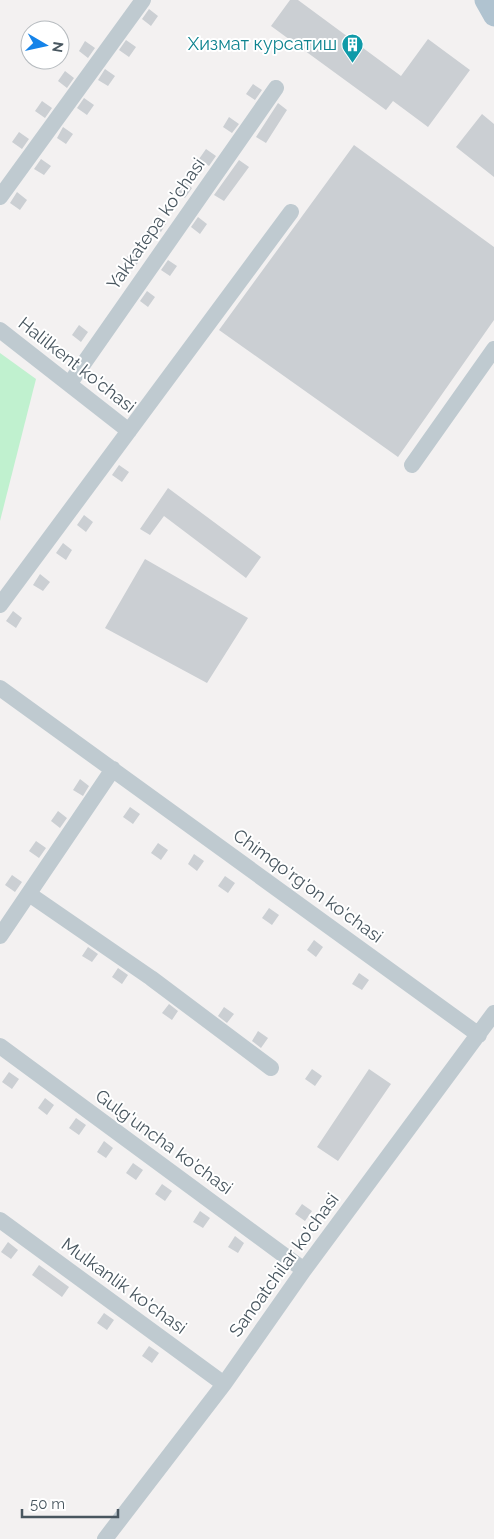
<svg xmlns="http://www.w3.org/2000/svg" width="494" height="1539" viewBox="0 0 494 1539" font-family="Raleway,sans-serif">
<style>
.green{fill:#c0f1cf}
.building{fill:#cbcfd3}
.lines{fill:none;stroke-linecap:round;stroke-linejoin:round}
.minor{stroke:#bfcad0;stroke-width:16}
.major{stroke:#b0c3d0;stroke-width:21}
.labels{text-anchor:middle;stroke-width:4;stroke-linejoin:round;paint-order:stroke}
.culture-label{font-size:18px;fill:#0d838f;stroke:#fff;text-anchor:end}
.street-label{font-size:18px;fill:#48565f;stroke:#fff}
</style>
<rect width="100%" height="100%" fill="#f3f1f1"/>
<path class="green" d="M 0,353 L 36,379 L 0,521 Z"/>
<path class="building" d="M 290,0 L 298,0 L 401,76 L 428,39 L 470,70 L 428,127 L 393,101 L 386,110 L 271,26 Z
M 149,9 L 158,16 L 151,26 L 142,19 Z
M 126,40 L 136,47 L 129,57 L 119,50 Z
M 85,41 L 95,48 L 88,58 L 79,51 Z
M 105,69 L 115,76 L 108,86 L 98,80 Z
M 65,71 L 74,78 L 67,88 L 58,81 Z
M 253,84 L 262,90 L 255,100 L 246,94 Z
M 84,98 L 94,105 L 87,115 L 77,108 Z
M 42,101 L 52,108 L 45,118 L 35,111 Z
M 278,103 L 287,110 L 266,143 L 256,137 Z
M 482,114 L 494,124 L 494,177 L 456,147 Z
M 229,117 L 239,124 L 232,133 L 223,127 Z
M 63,127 L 73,134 L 66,144 L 57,138 Z
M 19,132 L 29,139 L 22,149 L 12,142 Z
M 354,145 L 494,247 L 494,320 L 398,457 L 219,330 Z
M 206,149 L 216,156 L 209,166 L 199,159 Z
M 41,159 L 51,166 L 44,175 L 34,169 Z
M 239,160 L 249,167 L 224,201 L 214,195 Z
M 183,181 L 192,188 L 185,198 L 176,191 Z
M 17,192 L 27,200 L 20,210 L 10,203 Z
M 158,215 L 167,222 L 161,232 L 151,225 Z
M 198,217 L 207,224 L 200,234 L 191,227 Z
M 132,250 L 142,257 L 135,267 L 125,260 Z
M 168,260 L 177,266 L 170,276 L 161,270 Z
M 147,291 L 155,297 L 148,307 L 140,301 Z
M 79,325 L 88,332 L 81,342 L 72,335 Z
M 119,465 L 129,472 L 122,482 L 112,475 Z
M 168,488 L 261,557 L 246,578 L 164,516 L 150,535 L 140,529 Z
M 84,515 L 93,522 L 86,532 L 77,525 Z
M 63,543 L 72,550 L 66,560 L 56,553 Z
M 145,559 L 248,618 L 207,683 L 105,628 Z
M 40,574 L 50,582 L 43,591 L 33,585 Z
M 13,611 L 22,618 L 16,628 L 6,621 Z
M 80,779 L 89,786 L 83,796 L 73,790 Z
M 130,807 L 140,814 L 133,824 L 123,817 Z
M 58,811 L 67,818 L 60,828 L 51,821 Z
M 36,841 L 46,848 L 39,858 L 29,851 Z
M 158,843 L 168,850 L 161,860 L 151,853 Z
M 194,854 L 204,861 L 197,871 L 188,864 Z
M 12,875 L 22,882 L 15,892 L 5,885 Z
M 225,876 L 235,883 L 228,893 L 218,886 Z
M 269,908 L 279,915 L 272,925 L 262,918 Z
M 314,940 L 323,947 L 316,957 L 307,950 Z
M 88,947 L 98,954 L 92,962 L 82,956 Z
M 118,968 L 128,975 L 122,984 L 112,977 Z
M 359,973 L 369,980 L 362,990 L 352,984 Z
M 169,1004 L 178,1011 L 172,1020 L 162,1013 Z
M 224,1007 L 234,1014 L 227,1023 L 218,1016 Z
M 258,1031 L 268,1038 L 261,1048 L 252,1041 Z
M 312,1069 L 322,1076 L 315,1086 L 305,1079 Z
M 369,1069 L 391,1084 L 338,1161 L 317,1147 Z
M 9,1072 L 19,1079 L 12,1089 L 2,1082 Z
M 45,1098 L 54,1105 L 47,1115 L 38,1108 Z
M 76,1118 L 86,1125 L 79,1135 L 69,1128 Z
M 104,1141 L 113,1148 L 106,1158 L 97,1152 Z
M 133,1163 L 143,1170 L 136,1180 L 126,1173 Z
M 162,1184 L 172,1191 L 165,1201 L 155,1194 Z
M 302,1204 L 312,1211 L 305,1221 L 295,1214 Z
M 200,1211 L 210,1218 L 203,1228 L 193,1222 Z
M 235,1236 L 244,1243 L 238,1253 L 228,1247 Z
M 8,1242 L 18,1250 L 11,1259 L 1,1252 Z
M 39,1265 L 69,1287 L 62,1297 L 32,1275 Z
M 104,1313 L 114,1320 L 107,1330 L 97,1323 Z
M 149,1346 L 159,1353 L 152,1363 L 142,1356 Z"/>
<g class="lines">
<path class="minor" d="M 0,197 L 143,0
M 0,330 L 129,431
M 70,383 L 276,88
M 412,465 L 494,349
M 0,605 L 291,212
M 0,688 L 479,1035
M 29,894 L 151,978 L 271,1068
M 0,936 L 113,769
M 0,1046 L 304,1270
M 0,1220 L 224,1384
M 105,1539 L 224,1384 L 304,1270 L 494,1013"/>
<path class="major" d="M 485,0 L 494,16"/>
</g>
<defs>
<symbol id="building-pin" viewBox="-11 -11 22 30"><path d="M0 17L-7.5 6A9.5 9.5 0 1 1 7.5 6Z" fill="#0f9aa8" stroke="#fff"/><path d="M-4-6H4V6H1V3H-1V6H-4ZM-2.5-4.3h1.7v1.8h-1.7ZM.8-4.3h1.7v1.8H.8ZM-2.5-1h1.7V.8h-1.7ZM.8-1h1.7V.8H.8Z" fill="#fff"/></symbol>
</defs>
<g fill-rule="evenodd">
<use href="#building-pin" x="340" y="32" width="25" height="34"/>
</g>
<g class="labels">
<g class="culture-label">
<text x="337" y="50">Хизмат курсатиш</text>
</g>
<g class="street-label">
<text transform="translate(156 224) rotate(-55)" y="6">Yakkatepa ko'chasi</text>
<text transform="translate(77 365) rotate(38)" y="6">Halilkent ko'chasi</text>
<text transform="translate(308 886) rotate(36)" y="6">Chimqo'rg'on ko'chasi</text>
<text transform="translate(164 1142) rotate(36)" y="6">Gulg'uncha ko'chasi</text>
<text transform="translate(284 1265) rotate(-54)" y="6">Sanoatchilar ko'chasi</text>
<text transform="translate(124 1286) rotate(36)" y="6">Mulkanlik ko'chasi</text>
</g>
</g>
<g transform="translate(45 45) rotate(99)"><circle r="24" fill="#ffffff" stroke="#b6bbbf"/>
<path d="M0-4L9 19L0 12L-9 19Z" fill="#1583e9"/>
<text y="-8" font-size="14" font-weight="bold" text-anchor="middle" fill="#48565f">N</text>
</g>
<path d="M22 1509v8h96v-8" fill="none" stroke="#48565f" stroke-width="2.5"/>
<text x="30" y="1509" font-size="15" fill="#48565f" stroke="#ffffff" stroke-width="4" paint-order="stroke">50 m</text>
</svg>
